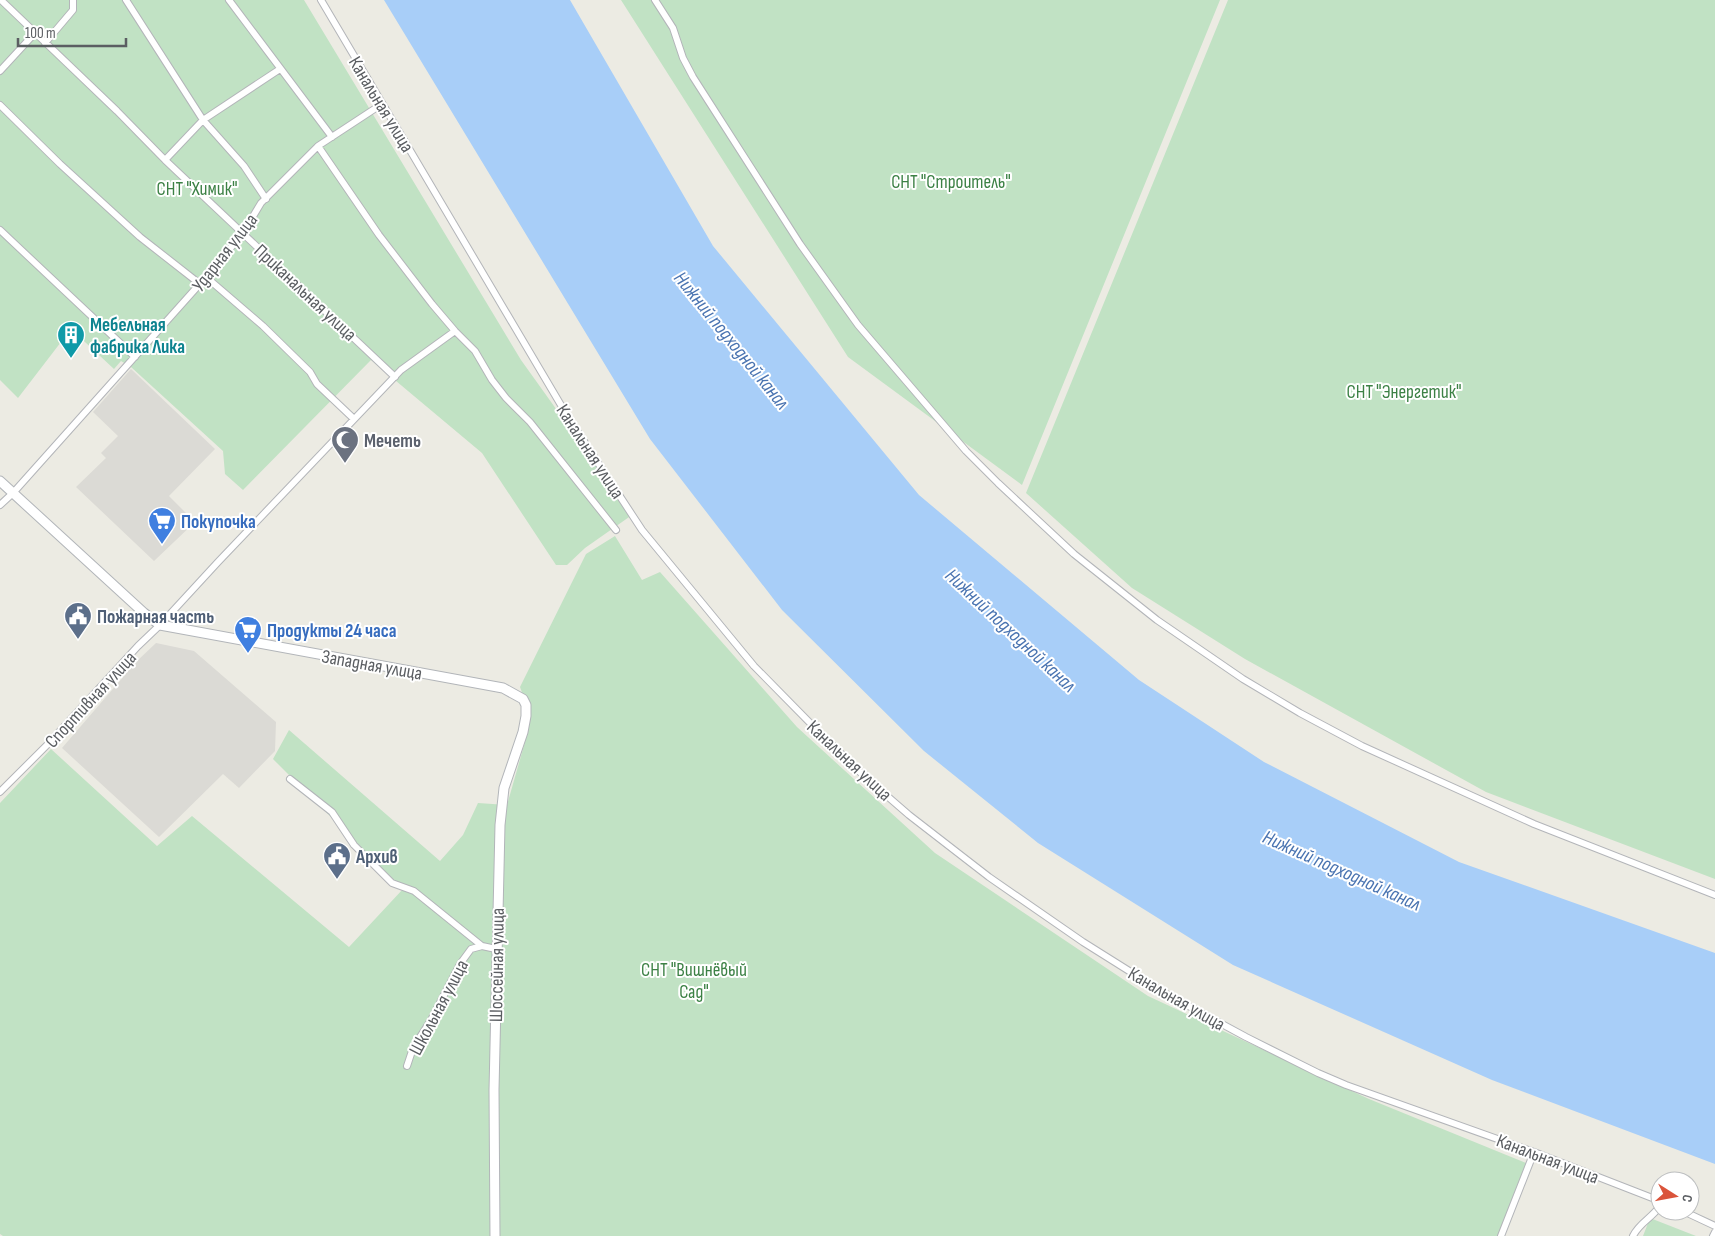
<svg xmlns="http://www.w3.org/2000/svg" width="1715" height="1236" viewBox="0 0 1715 1236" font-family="'Sofia Sans Condensed',sans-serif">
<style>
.industrial{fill:#dbdad5}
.green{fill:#c1e2c4}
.water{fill:#a8cef8}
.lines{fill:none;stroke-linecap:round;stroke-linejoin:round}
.street-casing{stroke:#b3b5b9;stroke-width:8}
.secondary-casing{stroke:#b2b5b9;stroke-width:11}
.street{stroke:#fff;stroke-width:6}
.secondary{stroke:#fff;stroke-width:9}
.labels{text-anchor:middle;stroke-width:4;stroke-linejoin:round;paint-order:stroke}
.street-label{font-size:19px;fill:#5b5e62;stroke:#fff}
.park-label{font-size:19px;fill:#3c8145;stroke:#fff}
.culture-label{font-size:19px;font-weight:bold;fill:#0d838f;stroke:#fff;text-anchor:start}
.worship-label{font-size:19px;font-weight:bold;fill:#5b616d;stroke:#fff;text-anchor:start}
.shop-label{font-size:19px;font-weight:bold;fill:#366cbe;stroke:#fff;text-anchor:start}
.service-label{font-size:19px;font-weight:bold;fill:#4e5e75;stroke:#fff;text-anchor:start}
.water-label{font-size:20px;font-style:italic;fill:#4a74b1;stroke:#fff}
</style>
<rect width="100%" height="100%" fill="#ecebe3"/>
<path class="industrial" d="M 131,369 L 215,449 L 169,496 L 195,522 L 154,561 L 76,487 L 106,458 L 101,453 L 118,436 L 93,412 Z
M 156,643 L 194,651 L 276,722 L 275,751 L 239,788 L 223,774 L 159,837 L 62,748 L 137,661 Z"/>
<path class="green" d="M 0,0 L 304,0 L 521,360 L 632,515 L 585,548 L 567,565 L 556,565 L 482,453 L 371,360 L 243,490 L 225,474 L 223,451 L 131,367 L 121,361 L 114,369 L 71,329 L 18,398 L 0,380 Z
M 621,0 L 1220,0 L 1022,485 L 848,357 Z
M 1228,0 L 1715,0 L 1715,879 L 1486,792 L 1245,659 L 1132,588 L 1026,493 Z
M 615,536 L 642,580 L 660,572 L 797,727 L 935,853 L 1148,996 L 1369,1099 L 1526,1163 L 1498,1236 L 3,1236 L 0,1234 L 0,803 L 51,749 L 157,846 L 192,816 L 349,947 L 403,889 L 273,759 L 289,730 L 440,861 L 463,835 L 478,803 L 507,805 L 529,728 L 529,712 L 520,687 L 586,554 Z
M 1650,1218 L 1696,1236 L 1643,1236 Z"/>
<path class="water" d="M 384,0 L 570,0 L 713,246 L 919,495 L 1139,680 L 1264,762 L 1459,862 L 1715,953 L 1715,1164 L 1492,1080 L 1233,965 L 1038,843 L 924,751 L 782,610 L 650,439 Z"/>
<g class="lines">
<defs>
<path id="street" d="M 1,0 L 117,111 L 165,160 L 395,377
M 126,0 L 203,120 L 244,166 L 266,199
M 229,0 L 332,137
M 321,0 L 568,417 L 642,530 L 754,666 L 816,729 L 864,776 L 909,815 L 989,877 L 1083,942 L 1161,991 L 1246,1037 L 1318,1073 L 1346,1085 L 1534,1152 L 1660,1201
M 655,0 L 673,28 L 683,58 L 693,77 L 800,244 L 858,325 L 966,451 L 998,483 L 1074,554 L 1157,620 L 1243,679 L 1300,713 L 1362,746 L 1534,824 L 1715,895
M 45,43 L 73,10 L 73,0
M 0,71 L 35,33
M 0,105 L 60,164 L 140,237 L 200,284
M 318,146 L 379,235 L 432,304 L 455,331 L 475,351 L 492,380 L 506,398 L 530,422 L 616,530
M 165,160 L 203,120 L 280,69
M 0,230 L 135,357
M 206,277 L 263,326 L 310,372 L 317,384 L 354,419
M 0,505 L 13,493 L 206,277 L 243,233 L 261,203 L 318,146 L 382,104
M 290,779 L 332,812 L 354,845 L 392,883 L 414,891 L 482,946 L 471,949 L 460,964 L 431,1020 L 413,1048 L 407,1066
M 0,792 L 49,743 L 138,646 L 160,625 L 218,562 L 401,370 L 455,331
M 482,946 L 496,949
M 1683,1211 L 1715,1226
M 1501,1236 L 1534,1152
M 1633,1236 C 1639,1223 1652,1218 1660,1206
M 1713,1236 L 1715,1232"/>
<path id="secondary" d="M 0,481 L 144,613 L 160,625 L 503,688 L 523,699 L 526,705 L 526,716 L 523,732 L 504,788 L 500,825 L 494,1090 L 495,1236"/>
</defs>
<use href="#street" class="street-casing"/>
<use href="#secondary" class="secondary-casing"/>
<use href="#street" class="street"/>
<use href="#secondary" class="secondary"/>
</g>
<defs>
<symbol id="building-pin" viewBox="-11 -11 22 30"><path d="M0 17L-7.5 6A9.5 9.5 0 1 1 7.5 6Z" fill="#0f9aa8" stroke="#fff"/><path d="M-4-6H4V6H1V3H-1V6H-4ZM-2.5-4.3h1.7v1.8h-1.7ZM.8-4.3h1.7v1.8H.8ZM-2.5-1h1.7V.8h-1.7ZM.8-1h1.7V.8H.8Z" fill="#fff"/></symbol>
<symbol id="mosque-pin" viewBox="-11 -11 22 30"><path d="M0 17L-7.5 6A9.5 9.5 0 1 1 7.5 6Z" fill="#6b7280" stroke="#fff"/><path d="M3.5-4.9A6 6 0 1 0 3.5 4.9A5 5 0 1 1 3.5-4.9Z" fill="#fff"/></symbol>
<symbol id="supermarket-pin" viewBox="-11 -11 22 30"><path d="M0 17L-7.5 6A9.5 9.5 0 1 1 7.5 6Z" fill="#3f7fe0" stroke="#fff"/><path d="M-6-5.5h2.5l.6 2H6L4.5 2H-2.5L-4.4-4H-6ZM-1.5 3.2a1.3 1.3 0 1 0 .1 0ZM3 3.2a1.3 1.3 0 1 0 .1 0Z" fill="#fff"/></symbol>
<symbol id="civic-pin" viewBox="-11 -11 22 30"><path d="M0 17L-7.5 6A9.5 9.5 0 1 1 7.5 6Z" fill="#5c6f8a" stroke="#fff"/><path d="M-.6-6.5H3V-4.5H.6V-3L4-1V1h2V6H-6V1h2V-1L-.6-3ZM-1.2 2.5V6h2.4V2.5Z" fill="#fff"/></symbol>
</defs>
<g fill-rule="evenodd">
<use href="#building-pin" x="55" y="319" width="32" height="43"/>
<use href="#mosque-pin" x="329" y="424" width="32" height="43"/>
<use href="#supermarket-pin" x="146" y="505" width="32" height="43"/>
<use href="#civic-pin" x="62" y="600" width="32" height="43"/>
<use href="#supermarket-pin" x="232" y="614" width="32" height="43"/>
<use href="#civic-pin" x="321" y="840" width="32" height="43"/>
</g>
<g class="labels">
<g class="street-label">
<text transform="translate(382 104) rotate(59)" y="7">Канальная улица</text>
<text transform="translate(224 252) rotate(-52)" y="7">Ударная улица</text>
<text transform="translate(306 292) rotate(43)" y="7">Приканальная улица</text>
<text transform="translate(591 451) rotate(57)" y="7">Канальная улица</text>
<text transform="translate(372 664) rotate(10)" y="7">Западная улица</text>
<text transform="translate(90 699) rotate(-47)" y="7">Спортивная улица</text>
<text transform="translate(850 760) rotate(43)" y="7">Канальная улица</text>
<text transform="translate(496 965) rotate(-89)" y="7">Шоссейная улица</text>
<text transform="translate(1177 998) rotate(30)" y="7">Канальная улица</text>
<text transform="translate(438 1007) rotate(-62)" y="7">Школьная улица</text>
<text transform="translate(1548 1158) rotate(21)" y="7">Канальная улица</text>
</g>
<g class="park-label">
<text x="951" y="188">СНТ "Строитель"</text>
<text x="197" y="195">СНТ "Химик"</text>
<text x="1404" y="398">СНТ "Энергетик"</text>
<text x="694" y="976">СНТ "Вишнёвый<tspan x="694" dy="22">Сад"</tspan></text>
</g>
<g class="culture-label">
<text x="90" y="331">Мебельная<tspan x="90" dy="22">фабрика Лика</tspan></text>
</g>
<g class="worship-label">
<text x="364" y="447">Мечеть</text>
</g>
<g class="shop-label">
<text x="181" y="528">Покупочка</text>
<text x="267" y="637">Продукты 24 часа</text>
</g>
<g class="service-label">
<text x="97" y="623">Пожарная часть</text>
<text x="356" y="863">Архив</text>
</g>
<g class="water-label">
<text transform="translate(732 340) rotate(51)" y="7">Нижний подходной канал</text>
<text transform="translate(1011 630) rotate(43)" y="7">Нижний подходной канал</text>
<text transform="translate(1342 870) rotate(24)" y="7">Нижний подходной канал</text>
</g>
</g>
<g transform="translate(1675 1196) rotate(101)"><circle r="24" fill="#ffffff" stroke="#bdbfc0"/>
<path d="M0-4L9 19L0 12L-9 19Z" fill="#da543b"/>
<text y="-8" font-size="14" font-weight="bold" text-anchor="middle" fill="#5b5e62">С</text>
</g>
<path d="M18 38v8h108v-8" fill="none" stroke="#5b5e62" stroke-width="2.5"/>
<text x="25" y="38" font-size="15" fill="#5b5e62" stroke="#ffffff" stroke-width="4" paint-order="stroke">100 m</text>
</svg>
